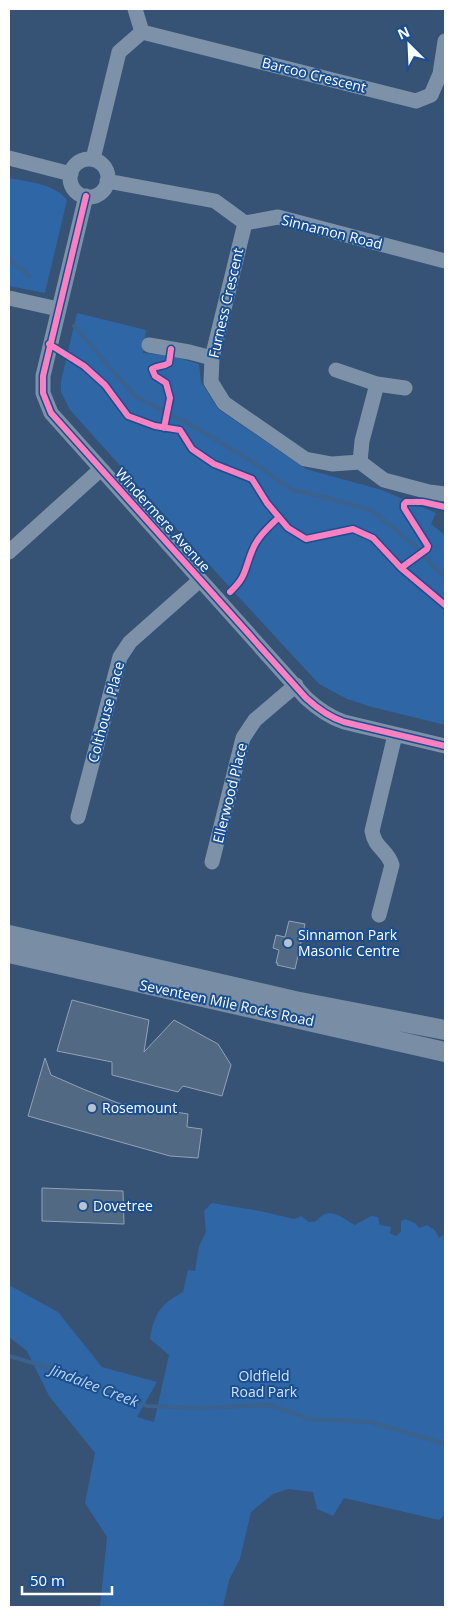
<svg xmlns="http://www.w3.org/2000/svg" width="454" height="1616" viewBox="0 0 454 1616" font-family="'Open Sans',sans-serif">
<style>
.green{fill:#2f66a5}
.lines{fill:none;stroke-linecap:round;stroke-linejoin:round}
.stream{stroke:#3b618d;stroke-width:4}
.building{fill:#526984;stroke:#92a2b6}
.minor{stroke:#7d92a8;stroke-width:15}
.secondary{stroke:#798da4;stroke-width:20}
.cycleway-casing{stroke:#1b4f8f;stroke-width:9}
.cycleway{stroke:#ff80c0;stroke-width:6}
.poi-dot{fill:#b9c2ce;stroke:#1b4f8f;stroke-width:2}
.labels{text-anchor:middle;stroke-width:4;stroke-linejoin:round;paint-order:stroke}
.street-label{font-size:14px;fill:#fff;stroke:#1b4f8f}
.poi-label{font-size:14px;fill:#fff;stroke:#1b4f8f;text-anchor:start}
.park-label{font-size:14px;fill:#cfe3fa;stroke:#1b4f8f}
.water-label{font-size:15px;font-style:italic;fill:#b5d3f5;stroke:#1b4f8f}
</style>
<rect width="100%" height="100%" fill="#365274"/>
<path class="green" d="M 9,178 C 28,182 54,183 67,200 L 45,293 L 9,286 Z
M 77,313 L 146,330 L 143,353 L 171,356 L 199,364 L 201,382 L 218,409 L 306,469 L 382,490 L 436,513 L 431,524 L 445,535 L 445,725 L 372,707 L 347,699 L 319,684 L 233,591 L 70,410 L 61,392 L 61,381 Z
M 212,1203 L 260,1211 L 294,1219 L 301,1216 L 309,1222 C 319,1222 316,1219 323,1215 C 334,1209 346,1221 355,1225 L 371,1216 L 378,1217 L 380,1225 L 391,1227 L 390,1233 L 396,1236 L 401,1232 L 401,1221 L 405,1219 L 415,1223 L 419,1228 L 427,1225 L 435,1230 L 439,1238 L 445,1234 L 445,1515 L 439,1520 L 344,1498 L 333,1516 L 317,1509 L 313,1492 L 288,1489 L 273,1494 L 251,1512 L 240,1559 L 229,1580 L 223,1607 L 100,1607 L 107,1537 L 85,1503 L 95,1453 L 49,1396 L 27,1351 L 9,1337 L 9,1285 L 58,1312 L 102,1367 L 157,1382 L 137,1417 L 154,1422 L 169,1355 L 150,1339 C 154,1313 161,1304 183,1292 L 188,1270 L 195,1271 L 199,1246 L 206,1232 L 204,1211 Z"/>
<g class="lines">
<path class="stream" d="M 9,259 L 29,276
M 74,326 L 135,396 L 191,425 L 247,458 L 293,490 L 324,497 L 373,511 L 414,545 L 437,570 L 445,575
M 9,1356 L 64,1372 L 147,1406 L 202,1408 L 270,1405 L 309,1419 L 371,1422 L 445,1444"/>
</g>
<path class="building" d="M 289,921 L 305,924 L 295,969 L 277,965 L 278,963 L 276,963 L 279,950 L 273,948 L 276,935 L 285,937 Z
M 72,1000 L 149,1020 L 144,1052 L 174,1020 L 218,1044 L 231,1065 L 222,1096 L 183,1086 L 178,1092 L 112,1075 L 112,1062 L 57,1051 Z
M 45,1058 L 51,1075 L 83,1089 L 118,1103 L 188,1114 L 187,1127 L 202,1129 L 198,1158 L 170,1156 L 28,1116 Z
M 42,1188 L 123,1191 L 124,1224 L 42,1221 Z"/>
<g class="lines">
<path class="minor" d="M 142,32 L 416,101 L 431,95 L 440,74 L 445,41
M 9,158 L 71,174
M 93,159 L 119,52 L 142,32 L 135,9
M70 178a19 19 0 1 1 38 0a19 19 0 1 1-38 0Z
M 107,181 L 215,201 L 245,223 L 278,217 L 445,261
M 86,196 L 43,376 L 43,393 L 51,413 L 306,698 C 318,709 329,717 344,722 L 445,746
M 245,223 L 212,358 L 211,382 L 224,403 L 305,459 L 332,464 L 360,462 L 384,480 L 429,492 L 445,494
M 9,298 L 58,309
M 149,345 L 189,352 L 212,358
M 336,370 L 377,384 L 405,388
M 360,462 L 362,441 L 377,384
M 9,552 L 101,469
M 78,817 L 120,657 L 130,642 L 200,580
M 212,862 L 243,738 L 255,720 L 296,685
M 379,915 L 392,865 C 387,849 375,849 372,831 L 395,735"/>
<path class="secondary" d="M 9,935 L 295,1001 L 445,1030
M 9,953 L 445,1052"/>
<defs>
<path id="cycleway" d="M 86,196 L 43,376 L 43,393 L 51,413 L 306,698 C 318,709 329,717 344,722 L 445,746
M 49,344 L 84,366 L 105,385 L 128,416 L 155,426 L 180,430 L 192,449 L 214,464 L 252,479 L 267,503 L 288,528 L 306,539 L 353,529 L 373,538 L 401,568 L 445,605
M 164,428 L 170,398 L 166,383 L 155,376 L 152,369 C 158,365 163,367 169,363 L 171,349
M 401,568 L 427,549 L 428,546 L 404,508 L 404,504 L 406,502 L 423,502 L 445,507
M 230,592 C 247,576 244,570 252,551 C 257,537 269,527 279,517"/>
</defs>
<use href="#cycleway" class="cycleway-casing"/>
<use href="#cycleway" class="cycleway"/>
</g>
<g class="poi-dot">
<circle cx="288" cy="943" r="5"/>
<circle cx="92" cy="1108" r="5"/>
<circle cx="83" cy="1206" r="5"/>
</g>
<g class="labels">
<g class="street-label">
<text transform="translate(314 75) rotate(14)" y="5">Barcoo Crescent</text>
<text transform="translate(332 232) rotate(14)" y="5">Sinnamon Road</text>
<text transform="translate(226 303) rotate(-77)" y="5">Furness Crescent</text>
<text transform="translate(163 520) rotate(48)" y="5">Windermere Avenue</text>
<text transform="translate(106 712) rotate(-75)" y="5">Colthouse Place</text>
<text transform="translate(230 793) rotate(-76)" y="5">Ellerwood Place</text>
<text transform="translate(227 1003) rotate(12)" y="5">Seventeen Mile Rocks Road</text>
</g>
<g class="poi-label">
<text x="298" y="940">Sinnamon Park<tspan x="298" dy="16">Masonic Centre</tspan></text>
<text x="102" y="1113">Rosemount</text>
<text x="93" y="1211">Dovetree</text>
</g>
<g class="park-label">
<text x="264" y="1381">Oldfield<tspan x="264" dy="16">Road Park</tspan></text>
</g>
<g class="water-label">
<text transform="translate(94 1386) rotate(21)" y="5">Jindalee Creek</text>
</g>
</g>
<rect width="454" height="1616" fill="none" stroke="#ffffff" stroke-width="20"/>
<g transform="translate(409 45) rotate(336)" stroke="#1b4f8f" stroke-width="4" paint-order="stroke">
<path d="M0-4L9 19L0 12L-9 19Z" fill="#ffffff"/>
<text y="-8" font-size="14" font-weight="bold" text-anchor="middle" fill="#ffffff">N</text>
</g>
<path d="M22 1586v8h90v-8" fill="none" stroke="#ffffff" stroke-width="2.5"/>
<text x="30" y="1586" font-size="15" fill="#ffffff" stroke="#1b4f8f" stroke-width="4" paint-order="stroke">50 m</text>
</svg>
